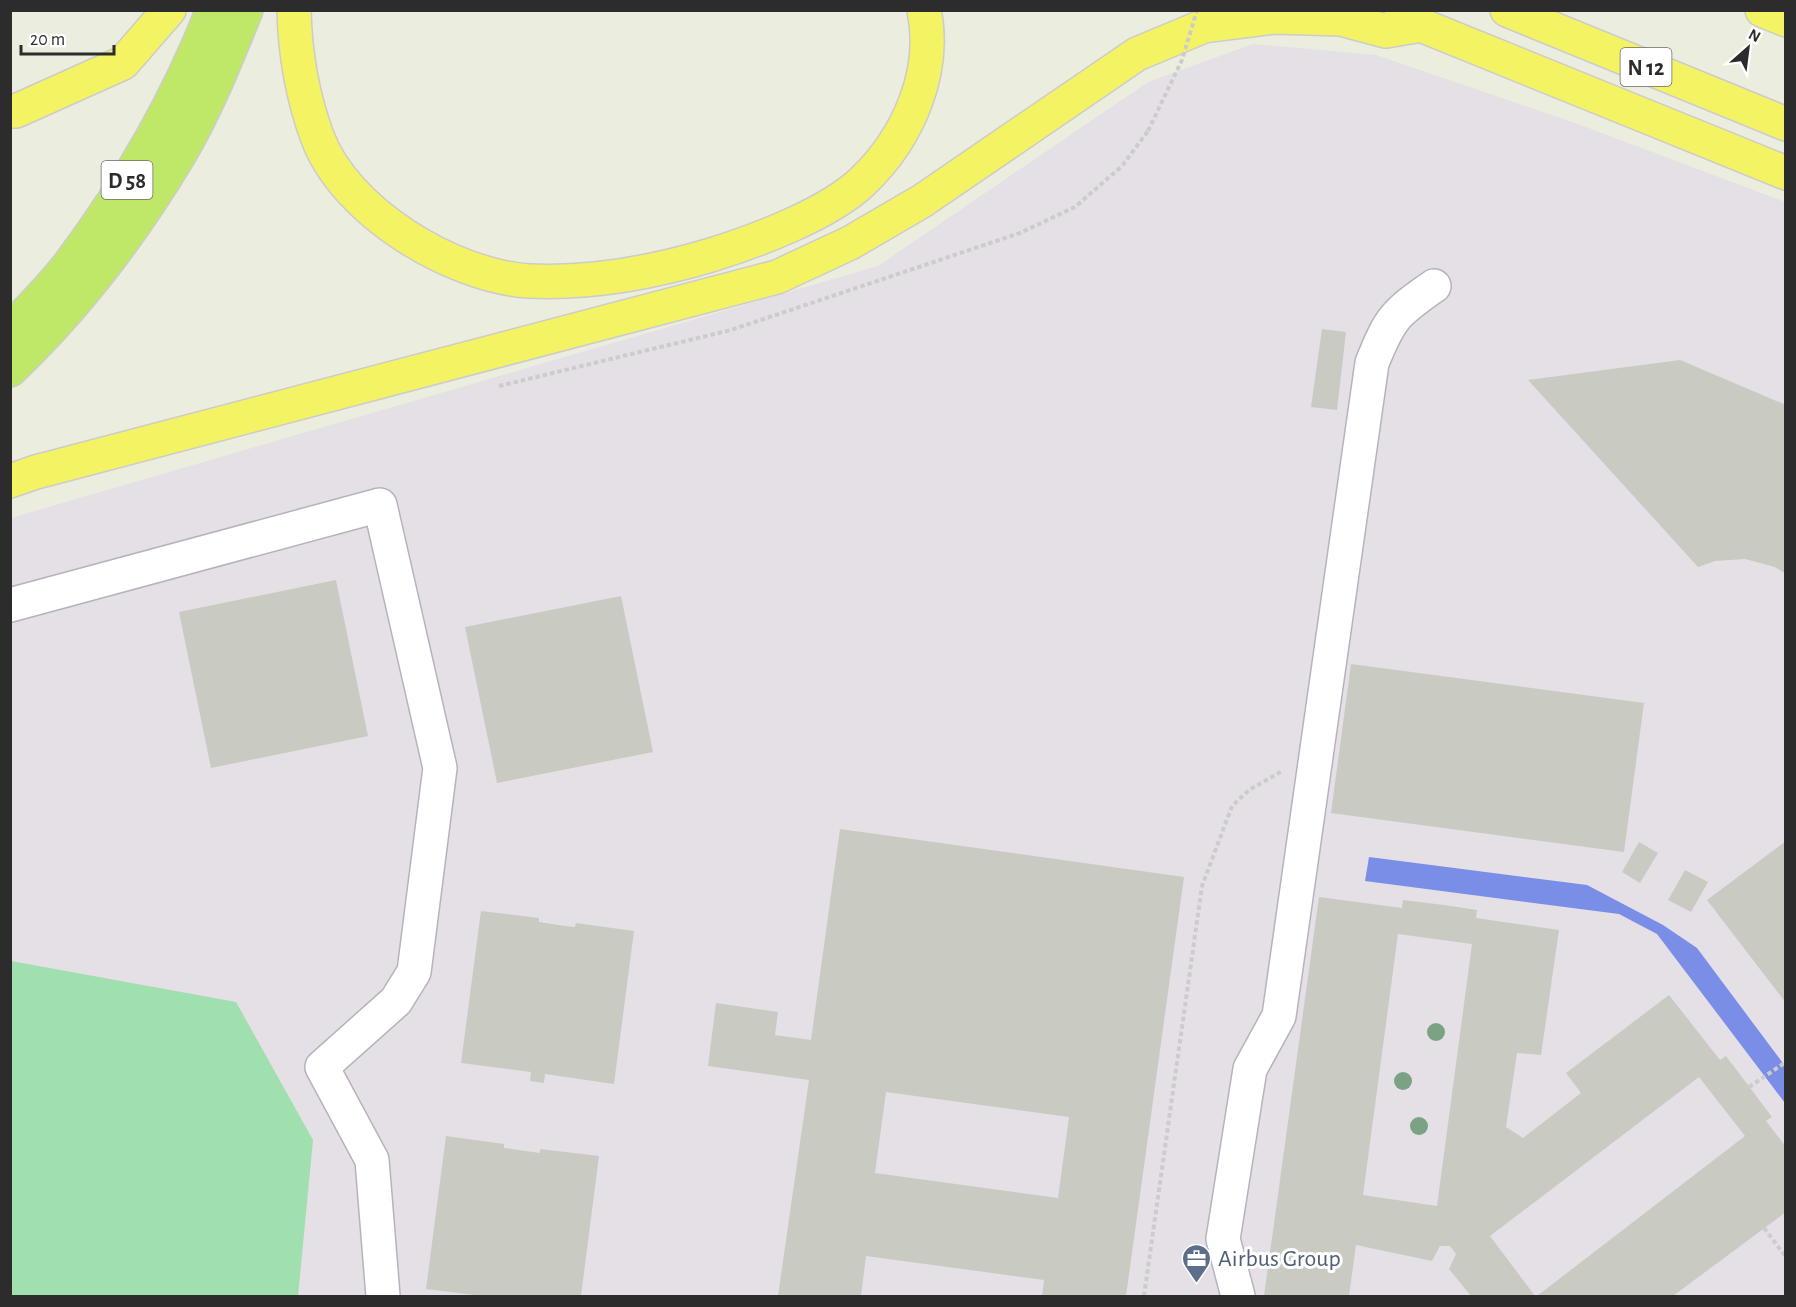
<svg xmlns="http://www.w3.org/2000/svg" width="1796" height="1307" viewBox="0 0 1796 1307" font-family="'Alegreya Sans',sans-serif">
<style>
.industrial{fill:#e5dfe6}
.green{fill:#a0dfae}
.water{fill:#7a8de7}
.building{fill:#c9cbc2;fill-rule:evenodd}
.lines{fill:none;stroke-linecap:round;stroke-linejoin:round}
.minor-casing{stroke:#b7b3be;stroke-width:36}
.major-casing{stroke:#ccc;stroke-width:36}
.highway-casing{stroke:#ccc;stroke-width:36}
.path{stroke:#ccc;stroke-width:4;stroke-dasharray:4.5 3;stroke-linecap:butt}
.minor{stroke:#fff;stroke-width:33}
.major{stroke:#bfe869;stroke-width:33}
.highway{stroke:#f4f363;stroke-width:33}
.path-bridge{stroke:#ccc;stroke-width:4;stroke-dasharray:4.5 3;stroke-linecap:butt}
.tree{fill:#7ba383}
.labels{text-anchor:middle;stroke-width:6;stroke-linejoin:round;paint-order:stroke}
.shield{fill:#fff;stroke:#6b6b6b;stroke-width:1.5}
.shield-label{font-size:22px;font-weight:bold;fill:#2c2c2c}
.service-label{font-size:24px;fill:#4e5e75;stroke:#fff;text-anchor:start}
</style>
<rect width="100%" height="100%" fill="#ebeddf"/>
<path class="industrial" d="M 1253,44 L 1376,55 L 1575,123 L 1785,202 L 1785,1296 L 11,1296 L 11,518 L 878,266 L 1148,82 Z"/>
<path class="green" d="M 11,961 L 236,1002 L 313,1140 L 298,1296 L 11,1296 Z"/>
<path class="water" d="M 1369,857 L 1587,885 L 1663,925 L 1697,948 L 1785,1066 L 1785,1103 L 1657,934 L 1619,914 L 1365,881 Z"/>
<path class="building" d="M 1322,329 L 1346,332 L 1337,410 L 1311,407 Z
M 1680,360 L 1786,405 L 1786,574 L 1775,567 L 1745,559 L 1715,561 L 1698,567 L 1528,380 Z
M 336,580 L 368,736 L 211,768 L 179,612 Z
M 621,596 L 653,752 L 497,783 L 465,627 Z
M 1351,664 L 1644,703 L 1624,852 L 1331,813 Z
M 840,829 L 1184,877 L 1126,1296 L 1042,1296 L 1044,1280 L 866,1256 L 861,1296 L 778,1296 L 809,1080 L 708,1066 L 716,1003 L 778,1012 L 775,1035 L 811,1040 ZM 886,1092 L 1069,1117 L 1058,1198 L 875,1173 Z
M 1786,841 L 1786,1003 L 1707,900 Z
M 1639,842 L 1658,853 L 1640,883 L 1622,872 Z
M 1685,870 L 1708,882 L 1691,912 L 1668,900 Z
M 1319,897 L 1402,908 L 1403,900 L 1444,905 L 1477,910 L 1476,918 L 1559,930 L 1541,1055 L 1517,1053 L 1506,1127 L 1523,1138 L 1581,1093 L 1566,1073 L 1669,995 L 1720,1060 L 1726,1056 L 1772,1117 L 1766,1121 L 1786,1147 L 1786,1212 L 1673,1296 L 1537,1296 L 1745,1136 L 1699,1077 L 1490,1236 L 1535,1296 L 1471,1296 L 1449,1269 L 1456,1254 L 1450,1246 L 1440,1246 L 1432,1261 L 1356,1245 L 1349,1296 L 1264,1296 ZM 1398,934 L 1472,944 L 1437,1206 L 1363,1195 Z
M 481,911 L 539,918 L 539,922 L 565,926 L 575,927 L 576,923 L 634,931 L 614,1084 L 545,1074 L 544,1083 L 530,1081 L 531,1072 L 461,1063 Z
M 446,1136 L 504,1144 L 504,1148 L 540,1153 L 540,1149 L 599,1156 L 581,1296 L 482,1296 L 426,1289 Z"/>
<g class="lines">
<defs>
<path id="minor" d="M 10,605 L 380,505 L 440,768 L 414,972 L 396,1001 L 322,1067 L 372,1160 L 383,1296
M 1238,1296 L 1223,1239 L 1250,1069 L 1279,1016 L 1372,363 C 1390,318 1395,313 1434,286"/>
<path id="major" d="M 10,330 C 30,309 51,288 69,265 C 128,186 177,102 213,10
M 10,370 C 75,308 133,232 179,155 C 206,110 226,59 246,10"/>
<path id="highway" d="M 294,10 C 295,53 302,95 317,136 C 344,211 451,276 529,281 C 592,284 651,273 711,255 C 756,241 829,214 863,181 C 908,138 937,72 924,10
M 1507,10 L 1786,124
M 1762,10 L 1786,20
M 1401,17 L 1786,173
M 10,111 L 16,111 L 123,63 L 169,10
M 10,481 L 36,472 L 777,277 L 850,243 L 922,201 L 1137,54 L 1204,26 L 1275,17 L 1341,19 L 1386,31 L 1422,25"/>
</defs>
<use href="#minor" class="minor-casing"/>
<use href="#major" class="major-casing"/>
<use href="#highway" class="highway-casing"/>
<path class="path" d="M 499,386 L 731,330 L 1020,233 L 1075,207 L 1122,166 L 1148,131
M 1749,1087 L 1786,1062
M 1764,1228 L 1786,1257
M 1144,1296 L 1202,886 L 1232,806 L 1249,790 L 1282,771"/>
<use href="#minor" class="minor"/>
<use href="#major" class="major"/>
<use href="#highway" class="highway"/>
<path class="path-bridge" d="M 1148,131 L 1182,60 L 1197,10"/>
</g>
<g class="tree">
<circle cx="1436" cy="1032" r="9"/>
<circle cx="1403" cy="1081" r="9"/>
<circle cx="1419" cy="1126" r="9"/>
</g>
<defs>
<symbol id="office-pin" viewBox="-11 -11 22 30"><path d="M0 17L-7.5 6A9.5 9.5 0 1 1 7.5 6Z" fill="#5c6f8a" stroke="#fff"/><path d="M-6-3h4V-5.5h4V-3h4V5H-6ZM-1-4.5V-3h2v-1.5ZM-6 0V1H6V0Z" fill="#fff"/></symbol>
</defs>
<g fill-rule="evenodd">
<use href="#office-pin" x="1180" y="1242" width="33" height="45"/>
</g>
<g class="labels">
<g class="shield">
<rect x="1620.5" y="48" width="51" height="38" rx="4.5"/>
<rect x="101.5" y="161" width="51" height="38" rx="4.5"/>
</g>
<g class="shield-label">
<text x="1646" y="75">N 12</text>
<text x="127" y="188">D 58</text>
</g>
<g class="service-label">
<text x="1218" y="1266">Airbus Group</text>
</g>
</g>
<rect width="1796" height="1307" fill="none" stroke="#2c2c2c" stroke-width="24"/>
<g transform="translate(1748 48) rotate(28)" stroke="#ffffff" stroke-width="4.5" paint-order="stroke">
<path d="M0-4.5L10 22L0 15L-10 22Z" fill="#2c2c2c"/>
<text y="-9" font-size="16" font-weight="bold" text-anchor="middle" fill="#2c2c2c">N</text>
</g>
<path d="M21 45v9h93v-9" fill="none" stroke="#2c2c2c" stroke-width="3"/>
<text x="30" y="45" font-size="18" fill="#2c2c2c" stroke="#ffffff" stroke-width="4.5" paint-order="stroke">20 m</text>
</svg>
